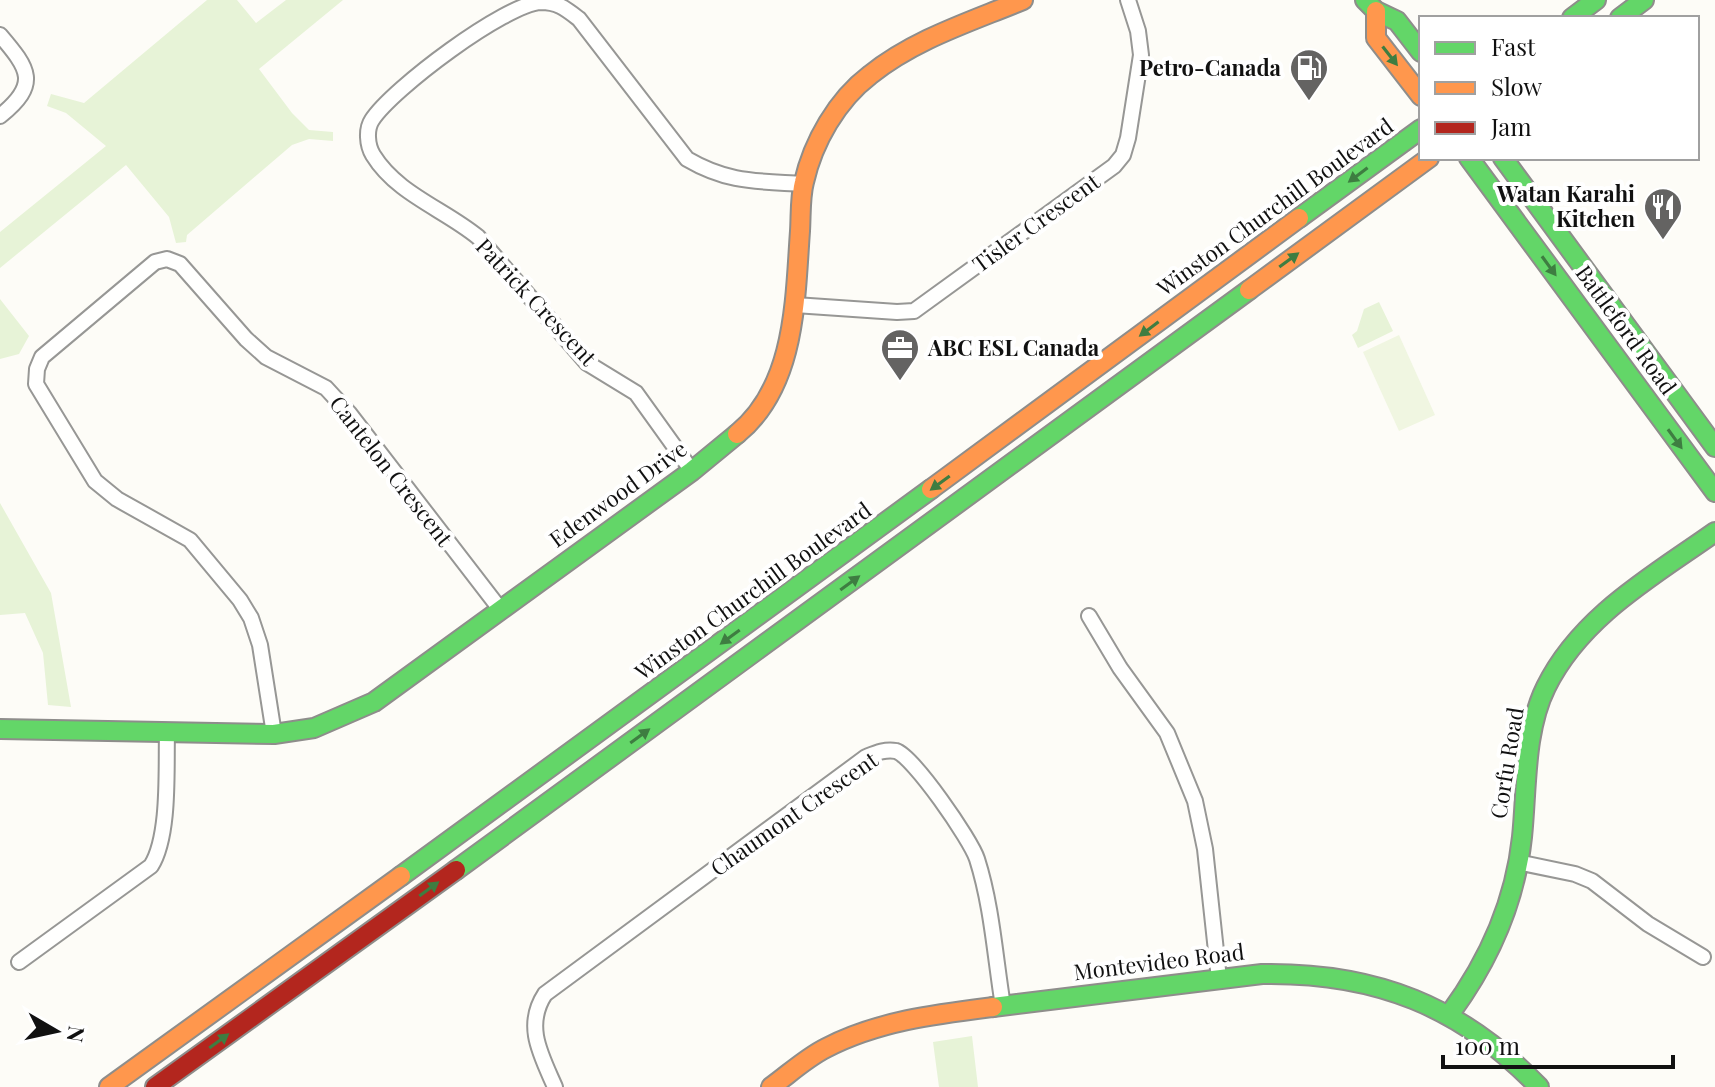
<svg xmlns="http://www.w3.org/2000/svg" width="1715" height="1087" viewBox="0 0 1715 1087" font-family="'Playfair Display',serif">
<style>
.green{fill:#e7f3d7}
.pitch{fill:#f0f6e1}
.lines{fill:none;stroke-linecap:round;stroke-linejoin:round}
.street-casing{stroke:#979795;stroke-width:18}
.fast-casing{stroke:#8e8d8b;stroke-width:22}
.slow-casing{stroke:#8e8d8b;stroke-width:22}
.jam-casing{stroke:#8e8d8b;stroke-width:22}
.street{stroke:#fffffe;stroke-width:14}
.fast{stroke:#63d668;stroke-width:18}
.slow{stroke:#ff974d;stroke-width:18}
.jam{stroke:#b3261e;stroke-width:18}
.oneway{fill:#3e7d41}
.labels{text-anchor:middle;stroke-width:8;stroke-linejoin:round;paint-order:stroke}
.poi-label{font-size:22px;font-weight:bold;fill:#111;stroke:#fff;text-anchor:end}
.street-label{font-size:22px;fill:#111;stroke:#fff}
</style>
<rect width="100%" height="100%" fill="#fdfcf7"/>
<path class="green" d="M 207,0 L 237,0 L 256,23 L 286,0 L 343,0 L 259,69 L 292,113 L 309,130 L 333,132 L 333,141 L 309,139 L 292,145 L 187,235 L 186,242 L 176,243 L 169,217 L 126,165 L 0,268 L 0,232 L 106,146 L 66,113 L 47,106 L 51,94 L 84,103 Z
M 0,299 L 29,336 L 19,354 L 0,359 Z
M 1379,302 L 1393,331 L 1358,348 L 1352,335 L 1357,331 L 1364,309 Z
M 0,503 L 51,593 L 71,707 L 48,705 L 43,653 L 25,613 L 0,615 Z
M 972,1036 L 978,1087 L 939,1087 L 933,1042 Z"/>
<path class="pitch" d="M 1399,335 L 1435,415 L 1399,431 L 1363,352 Z"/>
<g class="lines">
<defs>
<path id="street" d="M 0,35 C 29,69 40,84 0,116
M 795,305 L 897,312 L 914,311 L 1114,166 L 1123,155 L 1128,138 L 1141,55 L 1138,31 L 1128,0
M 692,471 L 636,393 L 587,363 L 478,237 C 444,209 397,194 373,155 C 367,145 366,129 372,120 C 392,89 505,4 541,2 C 558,2 566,9 579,19 L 687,159 C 728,183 757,181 803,184
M 1089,616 L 1120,668 L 1167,733 L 1195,801 L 1205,849 L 1219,979
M 274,734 L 260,645 L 251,618 L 240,600 L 190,540 L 117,499 L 95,481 L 36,384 L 37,369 L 42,357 L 155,262 L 167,259 L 180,264 L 246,339 L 266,357 L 326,388 L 349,413 L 500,609
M 1517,862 L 1575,874 L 1592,881 L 1648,924 L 1703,957
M 19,962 L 151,866 C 170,836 166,769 167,732
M 555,1087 C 541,1055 524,1026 545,994 L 866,757 C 876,753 885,749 896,751 C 913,756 971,840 977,859 C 992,906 995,957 1003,1006"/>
<path id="fast" d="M 1365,0 L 1376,11 L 1397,21 L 1421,52
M 1572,18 L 1596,0
M 1620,18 L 1644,0
M 1469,158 L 1715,492
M 1503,158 L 1715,447
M 1299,218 L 1421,129
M 0,729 L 274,734 L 314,728 L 374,702 L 692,471 L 737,434
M 456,870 L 1249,290
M 401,876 L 931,489
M 993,1007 L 1262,974 C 1375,972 1461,1006 1539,1087
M 1449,1015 C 1489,961 1515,904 1522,837 C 1527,789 1524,731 1546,687 C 1581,616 1653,576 1715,532"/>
<path id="slow" d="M 1376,11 L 1376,38 L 1421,96
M 1249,290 L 1429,158
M 737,434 C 796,386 795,300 800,231 C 801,215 800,197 804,182 C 813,142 837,100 870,75 C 915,39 970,22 1023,0
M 931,489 L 1299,218
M 109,1087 L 401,876
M 771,1087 C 789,1074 806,1058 826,1048 C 878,1021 937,1014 993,1007"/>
<path id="jam" d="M 155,1087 L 456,870"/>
</defs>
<use href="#street" class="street-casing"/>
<use href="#fast" class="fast-casing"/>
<use href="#slow" class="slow-casing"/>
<use href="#jam" class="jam-casing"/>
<use href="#street" class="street"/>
<use href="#fast" class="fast"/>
<use href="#slow" class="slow"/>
<use href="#jam" class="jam"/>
</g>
<defs><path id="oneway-solid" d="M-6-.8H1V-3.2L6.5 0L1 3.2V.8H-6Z" transform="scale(2)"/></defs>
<g class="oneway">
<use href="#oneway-solid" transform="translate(1390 56) rotate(52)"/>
<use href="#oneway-solid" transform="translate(1358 175) rotate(143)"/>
<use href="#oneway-solid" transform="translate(1289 260) rotate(-36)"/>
<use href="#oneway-solid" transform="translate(1549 266) rotate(54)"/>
<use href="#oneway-solid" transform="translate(1149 329) rotate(143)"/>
<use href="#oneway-solid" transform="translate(1675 439) rotate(54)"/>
<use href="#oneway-solid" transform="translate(940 483) rotate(144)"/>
<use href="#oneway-solid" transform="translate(850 583) rotate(-36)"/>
<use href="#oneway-solid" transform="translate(730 637) rotate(144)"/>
<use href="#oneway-solid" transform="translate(640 736) rotate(-36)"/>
<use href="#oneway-solid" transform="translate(429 889) rotate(-36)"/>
<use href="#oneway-solid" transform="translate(219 1041) rotate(-36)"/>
</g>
<defs>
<symbol id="fuel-pin" viewBox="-11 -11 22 30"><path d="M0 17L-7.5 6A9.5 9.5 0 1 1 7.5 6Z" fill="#646362" stroke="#fff"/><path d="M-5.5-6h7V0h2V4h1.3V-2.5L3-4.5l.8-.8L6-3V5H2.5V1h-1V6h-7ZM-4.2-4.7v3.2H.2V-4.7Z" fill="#fff"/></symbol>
<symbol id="restaurant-pin" viewBox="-11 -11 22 30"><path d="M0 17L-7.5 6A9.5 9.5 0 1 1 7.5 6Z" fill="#646362" stroke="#fff"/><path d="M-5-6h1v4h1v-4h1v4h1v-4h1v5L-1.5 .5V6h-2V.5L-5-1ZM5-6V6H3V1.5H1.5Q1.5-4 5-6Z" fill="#fff"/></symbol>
<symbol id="office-pin" viewBox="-11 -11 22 30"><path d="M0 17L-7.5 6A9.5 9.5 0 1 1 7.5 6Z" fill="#646362" stroke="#fff"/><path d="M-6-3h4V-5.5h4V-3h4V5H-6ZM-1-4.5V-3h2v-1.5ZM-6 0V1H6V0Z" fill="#fff"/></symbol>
</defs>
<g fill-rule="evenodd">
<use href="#fuel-pin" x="1287" y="46" width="44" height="60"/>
<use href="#restaurant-pin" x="1641" y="185" width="44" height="60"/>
<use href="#office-pin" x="878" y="326" width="44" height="60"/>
</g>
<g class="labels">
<g class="poi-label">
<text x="1281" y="76">Petro-Canada</text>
<text x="1635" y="202">Watan Karahi<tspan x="1635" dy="25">Kitchen</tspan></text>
<text x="928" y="356" text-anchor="start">ABC ESL Canada</text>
</g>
<g class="street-label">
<text transform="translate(1275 207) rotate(-36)" y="8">Winston Churchill Boulevard</text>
<text transform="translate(1036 223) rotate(-36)" y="8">Tisler Crescent</text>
<text transform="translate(536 302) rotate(47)" y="8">Patrick Crescent</text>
<text transform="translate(1626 330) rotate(54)" y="8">Battleford Road</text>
<text transform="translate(391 471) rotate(52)" y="8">Cantelon Crescent</text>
<text transform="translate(618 494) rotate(-36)" y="8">Edenwood Drive</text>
<text transform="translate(753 591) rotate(-36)" y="8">Winston Churchill Boulevard</text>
<text transform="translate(1507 763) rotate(-81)" y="8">Corfu Road</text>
<text transform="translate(794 814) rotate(-35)" y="8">Chaumont Crescent</text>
<text transform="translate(1159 962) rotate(-7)" y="8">Montevideo Road</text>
</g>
</g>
<rect x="1419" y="16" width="280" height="144" fill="#ffffff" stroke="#a0a0a0" stroke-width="2"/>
<rect x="1435" y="42" width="40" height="12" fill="#63d668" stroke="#a0a0a0" stroke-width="2"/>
<text x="1491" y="56" font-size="24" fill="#111111">Fast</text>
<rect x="1435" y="82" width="40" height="12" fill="#ff974d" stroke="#a0a0a0" stroke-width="2"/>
<text x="1491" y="96" font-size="24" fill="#111111">Slow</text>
<rect x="1435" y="122" width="40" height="12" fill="#b3261e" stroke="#a0a0a0" stroke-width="2"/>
<text x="1491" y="136" font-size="24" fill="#111111">Jam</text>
<g transform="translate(56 1031) rotate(99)" stroke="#ffffff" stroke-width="6" paint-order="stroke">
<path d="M0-6L14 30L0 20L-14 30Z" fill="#111111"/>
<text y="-12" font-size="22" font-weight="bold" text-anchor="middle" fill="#111111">N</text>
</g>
<path d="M1443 1055v12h230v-12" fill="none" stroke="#111111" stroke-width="4"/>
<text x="1455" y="1055" font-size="24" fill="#111111" stroke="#ffffff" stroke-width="6" paint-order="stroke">100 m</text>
</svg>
